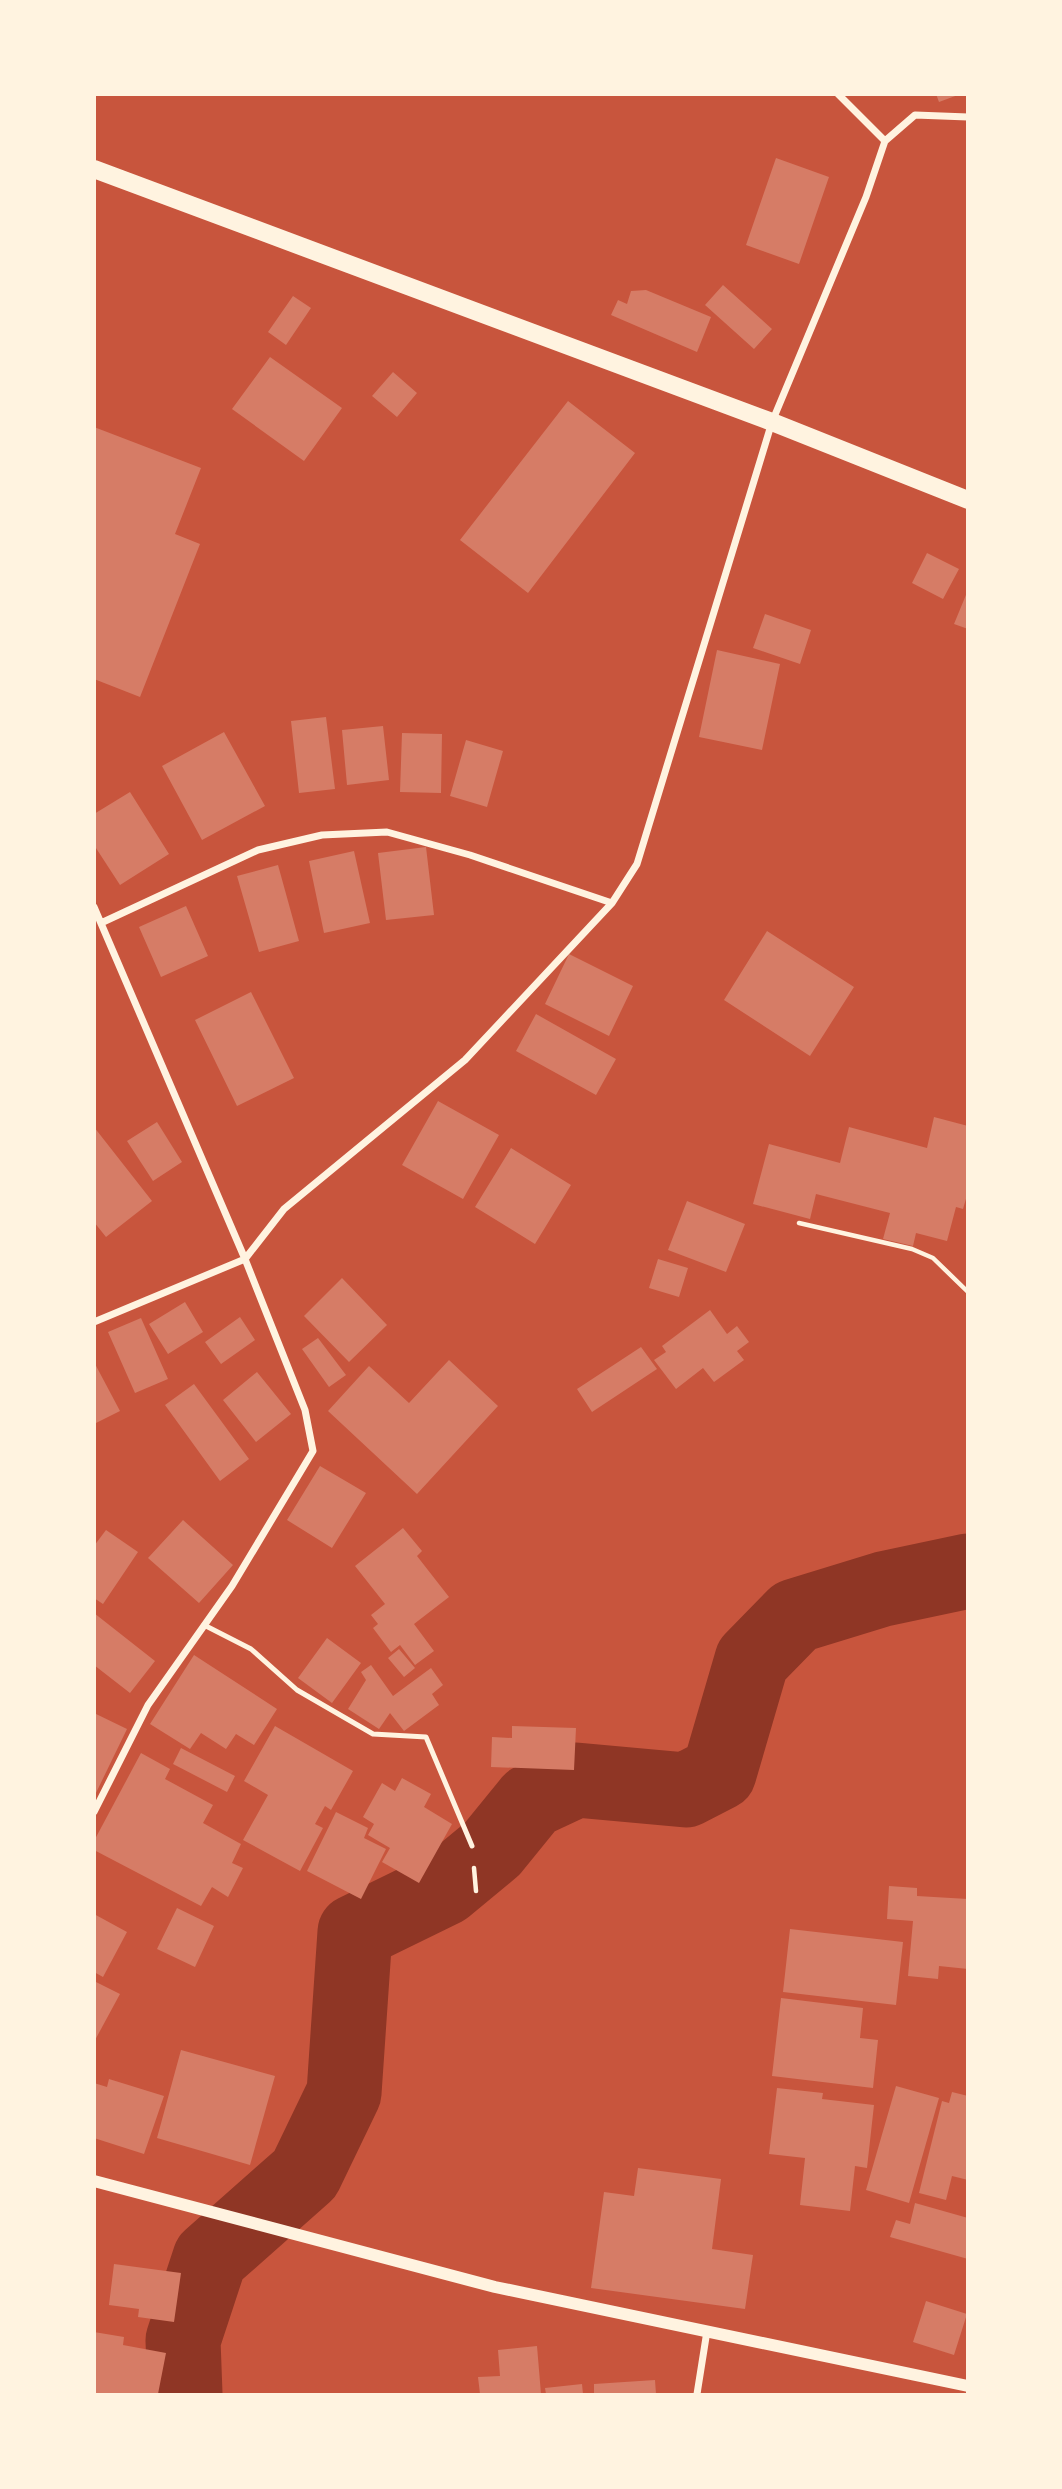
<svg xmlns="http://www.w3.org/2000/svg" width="1062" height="2489" viewBox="0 0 1062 2489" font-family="'Times New Roman',serif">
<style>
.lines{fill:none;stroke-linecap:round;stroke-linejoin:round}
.river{stroke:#8f3625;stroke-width:75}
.building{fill:#d67c66}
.path{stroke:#fff3e0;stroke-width:4.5}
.service{stroke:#fff3e0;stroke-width:5}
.minor{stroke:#fff3e0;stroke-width:7}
.tertiary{stroke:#fff3e0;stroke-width:12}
.primary{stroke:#fff3e0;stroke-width:18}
</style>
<rect width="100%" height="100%" fill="#c8553d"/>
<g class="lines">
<path class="river" d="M 185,2394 L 183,2340 L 210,2258 L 305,2174 L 344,2093 L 355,1932 L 445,1888 L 492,1849 L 531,1801 L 576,1780 L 686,1790 L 719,1773 L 752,1660 L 795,1616 L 883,1589 L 968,1571"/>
</g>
<path class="building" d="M 936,94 L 958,94 L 958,95 L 939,102 Z
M 776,158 L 829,177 L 799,264 L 746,245 Z
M 723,285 L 772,329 L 754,349 L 705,305 Z
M 646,290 L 711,317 L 697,352 L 611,315 L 618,300 L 627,304 L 631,291 Z
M 293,296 L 311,308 L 286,345 L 268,332 Z
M 270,357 L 342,408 L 304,461 L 232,409 Z
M 393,372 L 417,393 L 397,417 L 372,396 Z
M 568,401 L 635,453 L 528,593 L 460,540 Z
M 94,427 L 201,468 L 175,534 L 200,544 L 140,697 L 94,679 Z
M 927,553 L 959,569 L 943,599 L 912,583 Z
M 968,590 L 968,629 L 954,624 Z
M 765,614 L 811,630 L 800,664 L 753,648 Z
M 717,650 L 780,664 L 762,750 L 699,737 Z
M 326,717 L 335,789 L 299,793 L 291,721 Z
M 383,726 L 389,780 L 347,785 L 342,730 Z
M 224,732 L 265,806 L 202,840 L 162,766 Z
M 402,733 L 442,734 L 441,793 L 400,792 Z
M 466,740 L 503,751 L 487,807 L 450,796 Z
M 130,792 L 169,854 L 120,885 L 94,845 L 94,814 Z
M 426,847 L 434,915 L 386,920 L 378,853 Z
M 354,851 L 370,923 L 324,933 L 309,861 Z
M 278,865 L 299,941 L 259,952 L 237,876 Z
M 186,906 L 208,956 L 161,977 L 139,927 Z
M 767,931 L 854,987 L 810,1056 L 724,1000 Z
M 569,954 L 633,986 L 609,1036 L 545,1004 Z
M 251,992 L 294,1078 L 237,1106 L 195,1020 Z
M 536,1014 L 616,1059 L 596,1095 L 516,1051 Z
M 438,1101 L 499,1135 L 463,1199 L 402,1165 Z
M 934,1117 L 968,1126 L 968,1192 L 963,1209 L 956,1207 L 947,1241 L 916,1233 L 913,1246 L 883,1239 L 890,1213 L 816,1194 L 810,1219 L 753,1204 L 769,1144 L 840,1163 L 849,1127 L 927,1148 Z
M 157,1122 L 182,1162 L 153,1181 L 127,1141 Z
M 94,1127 L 152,1201 L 106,1237 L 94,1222 Z
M 511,1148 L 571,1185 L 535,1244 L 475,1207 Z
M 687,1201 L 745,1224 L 726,1272 L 668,1250 Z
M 658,1259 L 688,1268 L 679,1297 L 649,1288 Z
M 342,1278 L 387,1325 L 349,1362 L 304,1316 Z
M 185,1302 L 203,1332 L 168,1354 L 149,1324 Z
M 710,1310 L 727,1334 L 737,1326 L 749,1342 L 737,1351 L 744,1360 L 714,1382 L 703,1368 L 676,1389 L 654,1360 L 666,1352 L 662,1346 Z
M 240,1317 L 255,1340 L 221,1364 L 205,1342 Z
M 141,1318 L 168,1379 L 135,1393 L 108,1332 Z
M 318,1338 L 346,1375 L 329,1387 L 302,1349 Z
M 641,1347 L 657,1369 L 592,1412 L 577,1389 Z
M 449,1360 L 498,1406 L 417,1494 L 328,1411 L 369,1366 L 409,1403 Z
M 94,1362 L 120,1411 L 94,1424 Z
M 257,1372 L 291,1414 L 256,1442 L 223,1400 Z
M 194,1384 L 249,1459 L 220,1481 L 165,1405 Z
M 320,1466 L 366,1493 L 332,1548 L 287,1520 Z
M 183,1520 L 233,1565 L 199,1603 L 148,1558 Z
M 403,1528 L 422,1551 L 417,1556 L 449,1597 L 414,1624 L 434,1651 L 415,1665 L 400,1645 L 391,1652 L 373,1628 L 378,1624 L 371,1615 L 385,1604 L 355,1566 Z
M 106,1530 L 138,1552 L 103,1604 L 94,1598 L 94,1546 Z
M 94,1613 L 155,1661 L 130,1693 L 94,1665 Z
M 327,1638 L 361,1663 L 332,1703 L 298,1678 Z
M 399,1649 L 415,1668 L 404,1677 L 388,1658 Z
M 194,1655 L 277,1709 L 254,1745 L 236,1734 L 226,1749 L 201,1733 L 190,1749 L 150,1724 Z
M 371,1665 L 393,1696 L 431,1668 L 443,1685 L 432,1694 L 439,1705 L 404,1731 L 390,1713 L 379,1729 L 348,1709 L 366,1680 L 361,1672 Z
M 94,1713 L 127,1729 L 94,1797 Z
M 275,1726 L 353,1771 L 331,1810 L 325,1806 L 315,1824 L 323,1828 L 300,1871 L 243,1840 L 268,1795 L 244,1781 Z
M 512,1726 L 576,1728 L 574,1770 L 491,1767 L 492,1737 L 512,1738 Z
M 181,1748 L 235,1776 L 227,1792 L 173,1764 Z
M 141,1753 L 170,1769 L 165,1779 L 213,1805 L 203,1823 L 241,1844 L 232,1863 L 243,1868 L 228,1897 L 212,1887 L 201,1906 L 94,1850 L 94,1841 Z
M 402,1778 L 431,1794 L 424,1807 L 452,1824 L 419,1883 L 382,1862 L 390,1848 L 368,1835 L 374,1824 L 363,1817 L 382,1783 L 395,1791 Z
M 336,1812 L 368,1828 L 364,1838 L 386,1849 L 361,1899 L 307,1871 Z
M 889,1886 L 917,1888 L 917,1896 L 968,1899 L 968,1969 L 939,1966 L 938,1979 L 908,1976 L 913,1921 L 887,1919 Z
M 177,1908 L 214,1926 L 195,1967 L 157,1949 Z
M 94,1914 L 127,1932 L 103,1977 L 94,1972 Z
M 790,1929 L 903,1942 L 896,2005 L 783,1992 Z
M 94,1981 L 120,1994 L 94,2042 Z
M 781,1998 L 863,2008 L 860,2038 L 878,2040 L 873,2088 L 772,2076 Z
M 181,2050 L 275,2076 L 250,2165 L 157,2138 Z
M 109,2079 L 164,2096 L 144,2154 L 94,2138 L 94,2083 L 107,2087 Z
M 896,2086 L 939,2098 L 909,2203 L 866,2190 Z
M 777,2088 L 823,2093 L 822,2099 L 874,2105 L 867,2168 L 855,2166 L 850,2211 L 800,2205 L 805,2158 L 769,2154 Z
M 952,2092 L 968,2096 L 968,2180 L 952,2176 L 946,2200 L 919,2193 L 942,2101 L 949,2103 Z
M 638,2168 L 721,2179 L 712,2249 L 753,2255 L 745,2309 L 591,2288 L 604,2192 L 634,2196 Z
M 915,2203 L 968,2218 L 968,2259 L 890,2237 L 896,2220 L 910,2224 Z
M 114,2264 L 181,2273 L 174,2322 L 138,2317 L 139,2309 L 109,2305 Z
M 926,2301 L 967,2314 L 954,2355 L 913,2342 Z
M 94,2332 L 124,2337 L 123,2345 L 166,2353 L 158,2394 L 94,2394 Z
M 537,2346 L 541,2394 L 480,2394 L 478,2377 L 500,2376 L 498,2350 Z
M 655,2380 L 656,2394 L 594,2394 L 594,2384 Z
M 582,2384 L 583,2394 L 546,2394 L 545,2388 Z"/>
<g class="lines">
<path class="path" d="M 799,1223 L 912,1249 L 933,1258 L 968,1292
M 474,1868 L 476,1891"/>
<path class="service" d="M 204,1625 L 251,1649 L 297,1690 L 373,1734 L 426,1737 L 472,1846"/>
<path class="minor" d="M 838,94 L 885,141
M 94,907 L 245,1259 L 305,1410 L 313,1451 L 232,1586 L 148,1705 L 94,1812
M 101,923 L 258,850 L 322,835 L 387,832 L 470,855 L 612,903
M 94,1322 L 245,1259 L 284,1209 L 465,1060 L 612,903 L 637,864 L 772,422 L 866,197 L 885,141 L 915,115 L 968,117
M 697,2394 L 707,2331"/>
<path class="tertiary" d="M 94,2181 L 495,2287 L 968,2386"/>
<path class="primary" d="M 94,169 L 772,422 L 968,500"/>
</g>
<rect width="1062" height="2489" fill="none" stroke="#fff3e0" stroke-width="192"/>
</svg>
